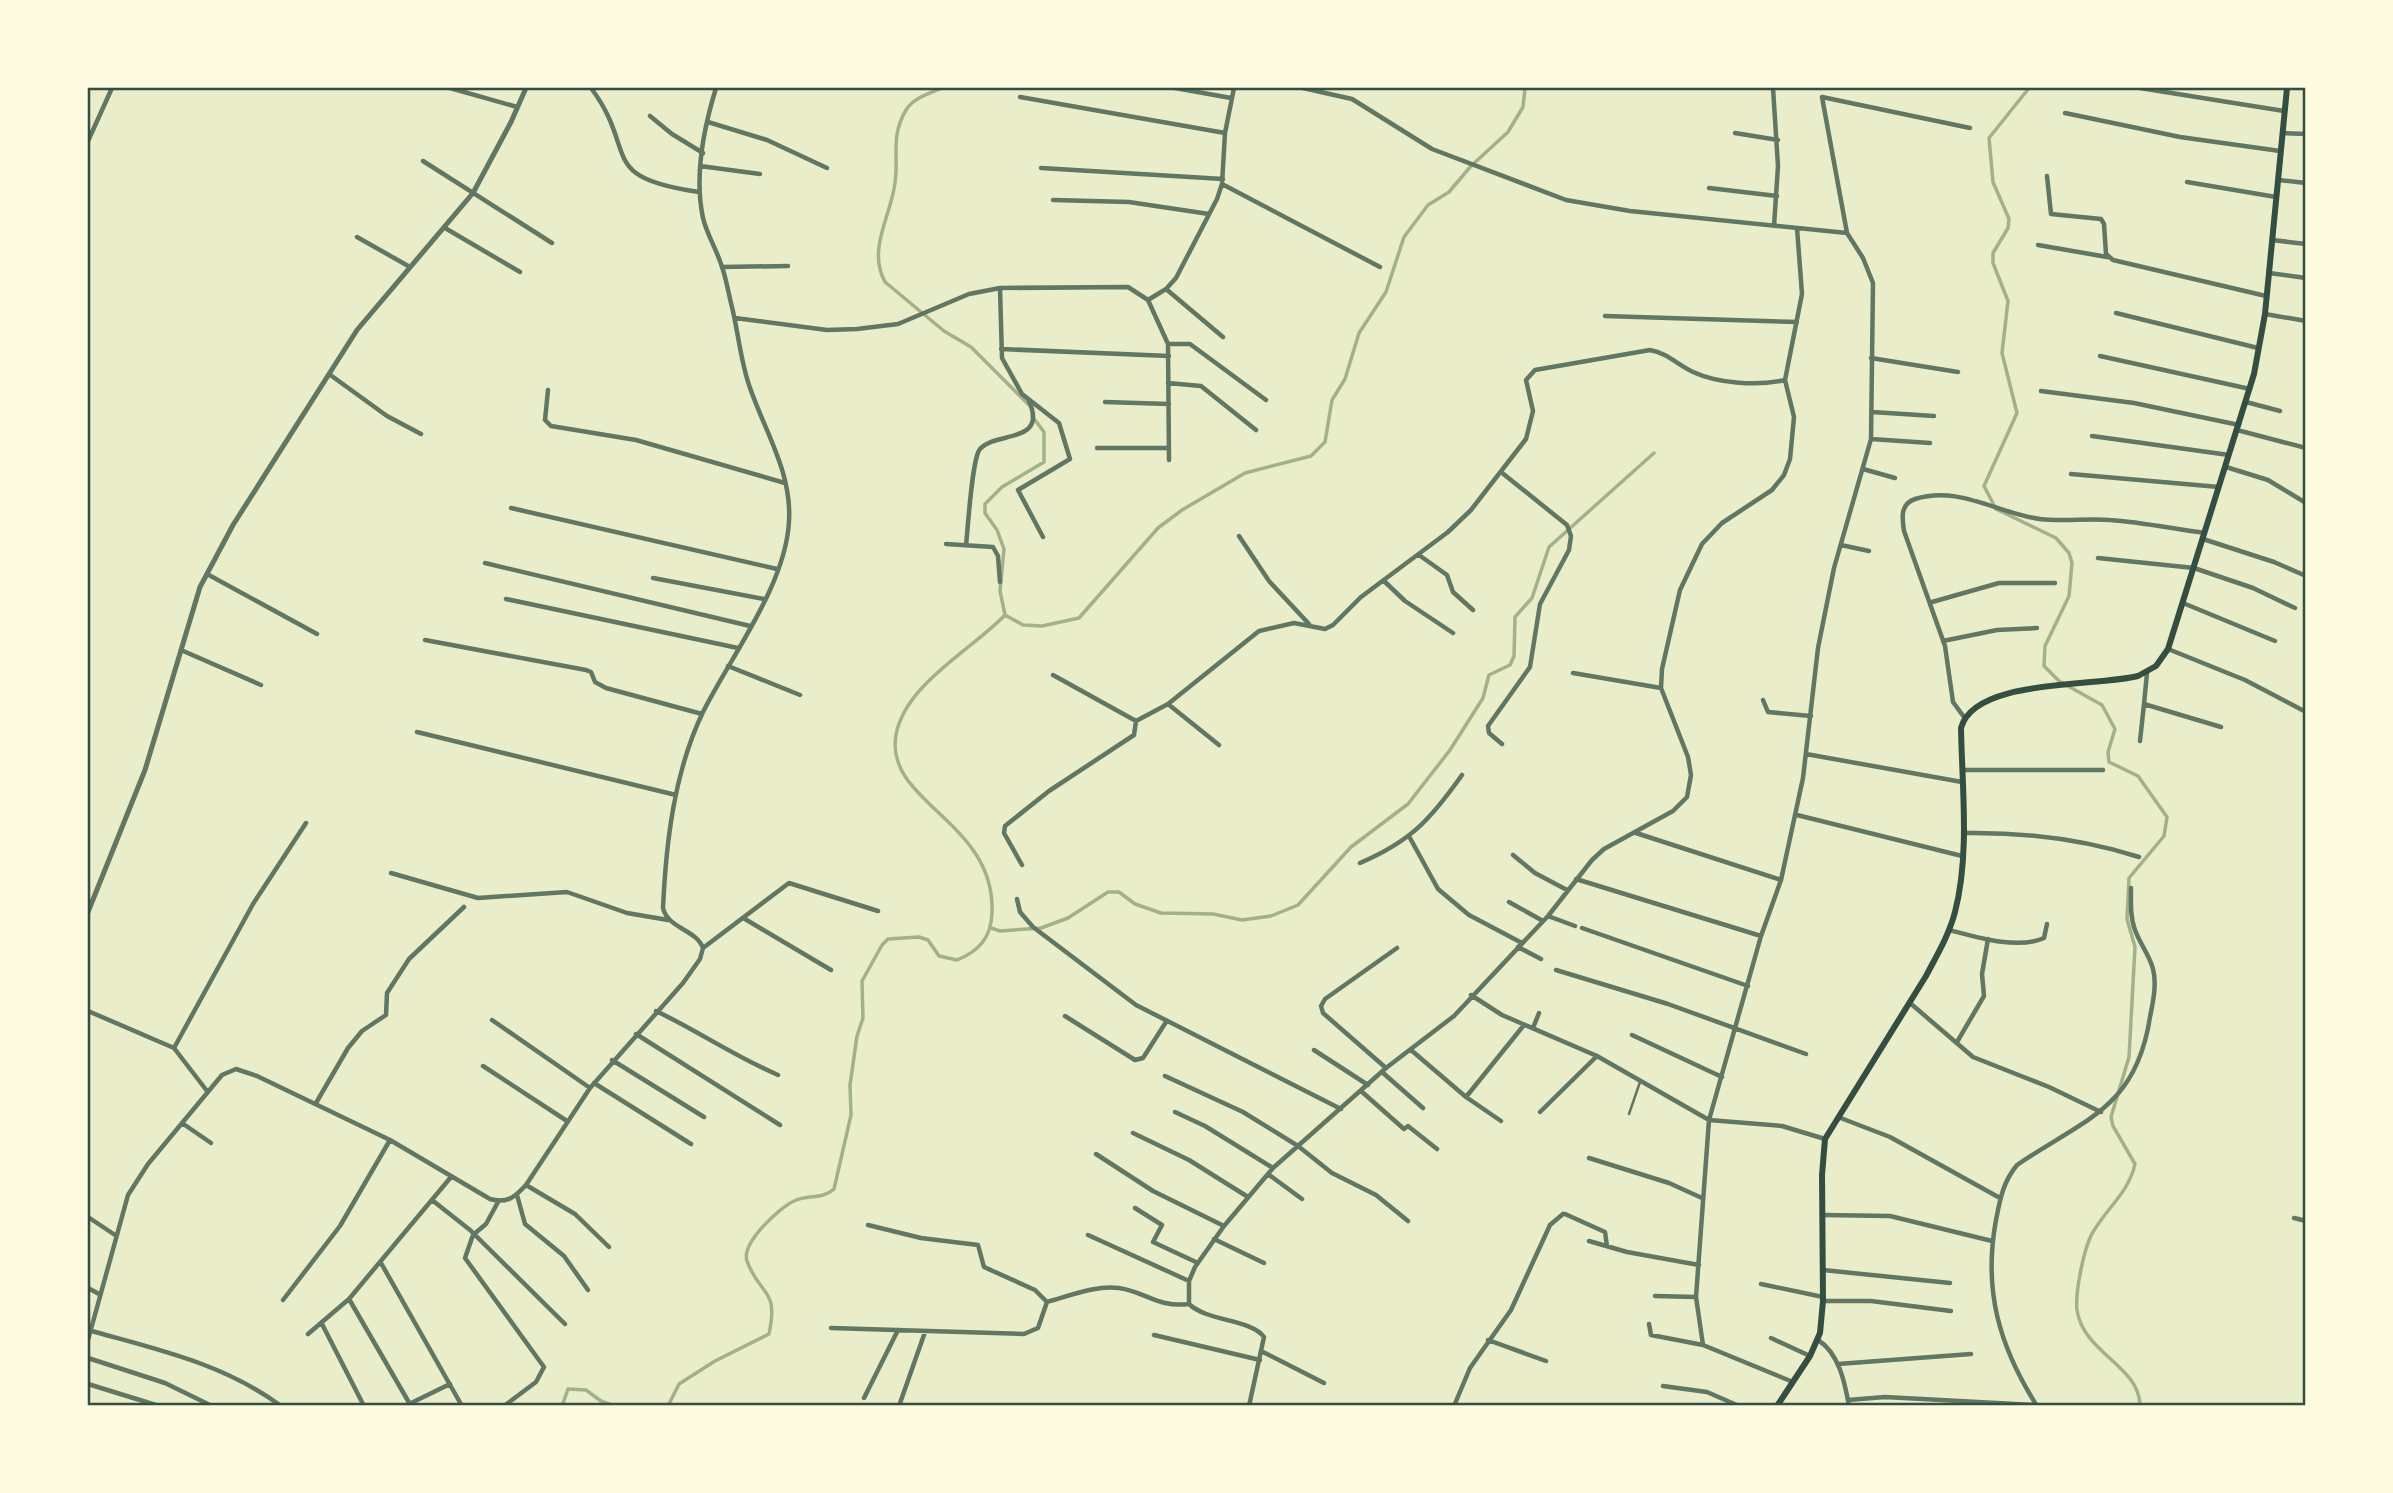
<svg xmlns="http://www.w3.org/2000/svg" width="2393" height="1493" viewBox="0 0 2393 1493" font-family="Manrope,sans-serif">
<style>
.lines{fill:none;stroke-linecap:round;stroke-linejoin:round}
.stream{stroke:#a3b18a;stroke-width:3.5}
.service{stroke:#617663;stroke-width:2.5}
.minor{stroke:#617663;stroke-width:4.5}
.tertiary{stroke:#617663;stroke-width:5}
.secondary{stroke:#344e41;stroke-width:6}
.neatline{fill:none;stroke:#344e41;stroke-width:2.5}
</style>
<rect width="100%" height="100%" fill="#e9edc9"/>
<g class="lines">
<path class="stream" d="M 942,88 C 930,93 913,98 906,110 C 890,137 899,157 895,183 C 891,216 867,249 885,282 L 944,331 L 971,347 L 1029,405
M 2029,88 L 1989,138 L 1993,182 L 2009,219 L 2008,228 L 1993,253 L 1993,263 L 2008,301 L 2002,353 L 2017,413 L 1984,486 L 1996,509 L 2056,538 L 2069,553 L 2072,563 L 2069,596 L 2045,646 L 2044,666 L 2059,681 L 2102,705 L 2115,729 L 2108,752 L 2109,762 L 2138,776 L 2167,817 L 2164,836 L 2129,878 L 2127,919 L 2135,947 L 2129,1057 L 2111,1117 L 2113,1126 L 2135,1164 C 2129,1192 2107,1208 2093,1232 C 2084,1247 2075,1292 2077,1310 C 2083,1353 2140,1366 2140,1406
M 1005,615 L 1023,625 L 1042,626 L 1079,618 L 1158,528 L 1182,510 L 1245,473 L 1311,456 L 1325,442 L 1332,400 L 1345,379 L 1359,333 L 1386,292 L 1404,237 L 1428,205 L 1449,192 L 1471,166 L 1508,132 L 1523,107 L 1525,88
M 991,928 L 1000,931 L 1041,928 L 1068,918 L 1108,892 L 1119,892 L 1135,904 L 1161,913 L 1213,914 L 1242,920 L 1271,916 L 1298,905 L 1351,847 L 1408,804 L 1450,750 L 1483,698 L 1489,675 L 1510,665 L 1514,656 L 1515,617 L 1532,598 L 1549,547 L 1654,453
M 562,1406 L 568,1389 L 586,1390 L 601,1401 L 614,1406
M 668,1406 L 679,1384 L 715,1361 L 769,1334 C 779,1287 760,1297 747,1261 C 741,1243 779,1208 794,1201 C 808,1194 822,1200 834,1189 L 851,1115 L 850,1085 L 857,1036 L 863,1018 L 862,981 L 882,945 L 888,939 L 919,937 L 928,940 L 939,956 L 957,960 C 979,951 991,938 992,913 C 996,821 884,803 896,735 C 905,684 973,649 1005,615 L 1000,591 L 1004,549 L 997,530 L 985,513 L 985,504 L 1002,487 L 1044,462 L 1044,432 L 1032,416"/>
<path class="service" d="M 1629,1114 L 1640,1082"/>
<path class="minor" d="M 450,88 L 517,107
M 591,88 C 639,152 595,177 699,192
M 1175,88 L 1231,98
M 1303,88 L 1352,99 L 1432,149 L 1566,200 L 1630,211 L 1847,233
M 1773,88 L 1778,166 L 1774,226
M 2140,88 L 2284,111
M 1020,97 L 1225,133
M 2065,113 L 2180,137 L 2280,151
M 650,116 L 672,134 L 703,153
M 708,122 L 767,140 L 827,168
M 1735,133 L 1778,140
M 2283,133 L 2306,134
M 88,141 L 112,88
M 423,161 L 552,243
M 700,166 L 760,174
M 1041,168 L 1223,179
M 2047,176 L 2051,214 L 2101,219 L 2104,224 L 2106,254 L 2113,260 L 2266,296
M 2278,180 L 2306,183
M 2187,182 L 2276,197
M 1222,184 L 1380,267
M 1709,188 L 1777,196
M 1053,200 L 1129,202 L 1209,214
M 445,228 L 520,272
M 1847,233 L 1822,97 L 1970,128
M 357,237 L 410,267
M 2272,240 L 2306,244
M 2038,245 L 2107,257
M 722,267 L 788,266
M 2269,273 L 2306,278
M 1000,288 L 1002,358 L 1022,394 L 1059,423 L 1070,459 L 1018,490 L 1043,537
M 1166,289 L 1223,337
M 1148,300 L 1166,289 L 1176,278 L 1217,199 L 1222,184 L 1225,133 L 1234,88
M 2116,313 L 2258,348
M 2265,314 L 2306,321
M 1605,316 L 1797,322
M 735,318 L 827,330 L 857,329 L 898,324 L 969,294 L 1000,288 L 1128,287 L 1148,300 L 1168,344 L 1169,460
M 1168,344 L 1190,344 L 1266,400
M 1001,349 L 1169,356
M 2100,356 L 2250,389
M 1871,358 L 1958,372
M 329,374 L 387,416 L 421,434
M 1168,383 L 1201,386 L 1256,430
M 548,390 L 545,420 L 551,426 L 636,440 L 785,483
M 2041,391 L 2134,403 L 2239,425
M 1105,402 L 1169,404
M 2246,402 L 2280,411
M 1872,412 L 1934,416
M 2237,430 L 2306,448
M 2092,436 L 2229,455
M 1871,439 L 1930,443
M 1097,448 L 1168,448
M 2226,467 L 2268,480 L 2306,503
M 1863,469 L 1895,478
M 1501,472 L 1567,525 L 1571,536 L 1569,550 L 1540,604 L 1530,667 L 1488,726 L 1489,733 L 1502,744
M 2071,474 L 2219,487
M 511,508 L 777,569
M 1239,536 L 1269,581 L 1309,624
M 2203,539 L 2274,562 L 2306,576
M 946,544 L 993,547 L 998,556 L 1000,582
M 966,545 C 968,528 972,458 980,449 C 996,431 1048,444 1029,401
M 1841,545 L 1869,551
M 1419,555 L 1447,575 L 1453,592 L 1473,610
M 2098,558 L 2194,568 L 2253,588 L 2295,608
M 485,563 L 750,626
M 207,574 L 317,634
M 653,578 L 764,599
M 1384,581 L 1405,601 L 1453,633
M 506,599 L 738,648
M 1932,602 L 1999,583 L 2055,583
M 2183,603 L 2275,641
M 425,640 L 586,670 L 591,672 L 595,682 L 606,688 L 702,714
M 1943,641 L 1997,630 L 2037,628
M 2168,649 L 2245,680 L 2306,712
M 181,650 L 261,685
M 728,666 L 800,695
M 1573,673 L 1661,688
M 2147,673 L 2144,704 L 2221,727
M 1053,675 L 1136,721 L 1168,704 L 1259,631 L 1294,623 L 1325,629 L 1333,625 L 1361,597 L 1448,532 L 1471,510 L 1526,439 L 1533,411 L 1526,380 L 1535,370 L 1650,350 C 1667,353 1678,365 1693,372 C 1719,384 1758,386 1785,380
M 1763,700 L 1768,712 L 1811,716
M 1168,704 L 1219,745
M 1964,717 L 1953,702 L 1945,646 L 1904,531 C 1902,518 1900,504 1915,499 C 1959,485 1999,514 2040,519 C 2063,522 2087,518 2110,520 C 2141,522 2174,529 2205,533
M 417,732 L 676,795
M 2140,741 L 2144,704
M 1806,754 L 1962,782
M 1962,770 L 2103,770
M 1797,815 L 1962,856
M 1636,833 L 1781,880
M 1963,833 C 2023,832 2082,839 2139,857
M 1410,838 L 1438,889 L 1469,915 L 1522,943
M 1513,855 L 1535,873 L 1567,890
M 1360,863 C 1411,841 1430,820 1462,775
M 1022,865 L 1004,833 L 1005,826 L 1049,791 L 1134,735 L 1136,721
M 391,873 L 478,898 L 567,892 L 627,913 L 668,920
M 1576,879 L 1761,936
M 1017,899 L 1020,912 L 1033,927 L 1136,1005 L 1341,1109
M 1509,902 L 1543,921
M 1548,916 L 1575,926
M 745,919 L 831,970
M 1582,928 L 1748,986
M 1949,930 C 1976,937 2017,950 2044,938 L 2047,924
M 1518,947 L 1541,959
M 703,948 C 696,929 668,929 663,908 C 666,843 674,772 703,712 C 731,656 786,585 789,521 C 792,472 764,430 749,385 C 740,358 738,330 731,303 C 728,291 726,278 722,267 C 717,250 707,235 703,218 C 694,176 704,127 716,88
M 703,948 L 789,883 L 878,911
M 1556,970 L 1668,1004 L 1806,1054
M 1471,995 L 1502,1015 L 1597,1056 L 1709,1120 L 1782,1126 L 1825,1139
M 1910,1003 L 1973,1057 L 2049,1087 L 2101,1112
M 88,1011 L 174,1048 L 207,1091
M 656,1011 C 698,1031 736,1057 778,1075
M 1065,1016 L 1135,1060 L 1143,1058 L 1166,1022
M 492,1020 L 590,1088
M 1533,1028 L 1539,1013
M 636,1034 L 780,1125
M 1632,1035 L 1722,1077
M 1957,1042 L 1984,996 L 1982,974 L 1988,939
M 174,1048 L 253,904 L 306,823
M 1314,1050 L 1368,1085
M 1411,1050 L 1466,1097 L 1501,1121
M 612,1060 L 704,1117
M 483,1066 L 567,1121
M 1386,1068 L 1323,1013 L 1321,1006 L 1325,999 L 1397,948
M 1382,1072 L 1423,1108
M 1165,1076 L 1243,1112 L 1298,1146 L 1332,1173 L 1376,1195 L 1408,1221
M 594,1083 L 691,1144
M 1361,1091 L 1404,1129 L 1408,1126 L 1437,1149
M 1466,1097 L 1524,1025
M 316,1103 L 348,1048 L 362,1031 L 386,1015 L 387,993 L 409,959 L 464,907
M 1175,1112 L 1205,1126 L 1273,1168
M 1540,1112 L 1597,1056
M 1838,1117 L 1890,1137 L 2000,1198
M 182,1123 L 211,1143
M 1133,1133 L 1189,1160 L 1248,1197
M 1096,1154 L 1153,1191 L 1224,1226
M 1589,1158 L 1669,1183 L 1702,1198
M 1268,1174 L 1302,1199
M 526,1185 L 575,1214 L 609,1247
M 517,1195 L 525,1224 L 564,1256 L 588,1290
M 432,1200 L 470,1230 L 565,1324
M 498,1202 L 486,1224 L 473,1235 L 465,1258 L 544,1367 L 536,1382 L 504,1406
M 1135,1208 L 1162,1225 L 1153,1242 L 1198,1263
M 1565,1214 L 1605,1232 L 1607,1246
M 1823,1215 L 1890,1216 L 1992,1241
M 88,1217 L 115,1235
M 2294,1218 L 2306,1221
M 868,1225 L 921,1238 L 978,1245 L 984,1267 L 1035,1290 L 1047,1302
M 1088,1235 L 1189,1281
M 1214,1239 L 1264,1263
M 1589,1241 L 1627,1252 L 1699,1265
M 381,1263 L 462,1406
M 1823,1270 L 1950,1283
M 1761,1284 L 1823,1297
M 88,1288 L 99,1294
M 1655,1296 L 1696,1297
M 349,1299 L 411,1406
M 283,1300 L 340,1226 L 390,1140
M 1823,1301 L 1871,1301 L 1951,1311
M 322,1324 L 364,1406
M 1649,1324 L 1651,1335 L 1703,1345 L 1793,1382
M 831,1328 L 1024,1334 L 1038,1328 L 1047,1302 C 1069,1296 1096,1285 1119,1288 C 1146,1292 1158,1308 1189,1304
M 88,1330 C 155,1349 223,1363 281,1406
M 308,1334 L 349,1299 L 451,1177
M 1154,1335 L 1260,1360
M 1771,1338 L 1810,1356
M 88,1340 L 128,1195 L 148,1164 L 222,1075 L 236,1069 L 257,1076 L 390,1140 L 490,1199 C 507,1204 515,1197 526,1185 L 590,1088 L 683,983 L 700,959 L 703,948
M 1488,1340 L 1546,1361
M 1818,1340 C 1839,1353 1845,1383 1849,1406
M 1703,1345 L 1696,1297 L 1709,1120 L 1761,936 L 1781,880 L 1803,778 L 1818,648 L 1834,568 L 1871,439 L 1873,283 L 1863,258 L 1847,233
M 1263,1352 L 1324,1383
M 88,1358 L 165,1383 L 212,1406
M 1838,1364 L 1971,1354
M 88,1384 L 156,1405
M 1663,1386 L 1707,1392 L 1739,1406
M 864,1398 L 898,1330
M 1848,1400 L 1885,1397 L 2036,1405
M 405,1406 L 450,1384
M 899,1406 L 925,1332
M 1249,1406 L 1264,1337 C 1251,1319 1208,1322 1189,1304 L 1189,1281 L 1195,1267 L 1224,1226 L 1273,1168 L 1386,1068 L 1454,1016 L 1548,916 L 1592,860 L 1604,849 L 1673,811 L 1687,797 L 1691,775 L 1688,757 L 1661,688 L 1662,669 L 1680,590 L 1702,544 L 1722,523 L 1772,490 L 1784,475 L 1790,459 L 1794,417 L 1785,380 L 1802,294 L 1797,228
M 1454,1406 L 1470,1368 L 1511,1310 L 1550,1225 L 1563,1214
M 2037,1406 C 1999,1346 1983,1290 1996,1220 C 2000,1199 2003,1182 2017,1165 C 2084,1119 2136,1109 2150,1017 C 2153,1002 2157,984 2153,969 C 2150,956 2140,944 2135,930 C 2130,917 2131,902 2131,888"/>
<path class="tertiary" d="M 88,912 L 145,770 L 200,587 L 233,525 L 357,330 L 473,193 L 511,122 L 526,88"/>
<path class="secondary" d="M 1777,1406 L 1810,1356 L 1820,1333 L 1823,1301 L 1822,1175 L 1825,1139 L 1926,976 C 1937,955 1949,935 1955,912 C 1970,854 1962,787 1961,728 C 1974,678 2096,687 2138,676 L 2156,666 L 2168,649 L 2254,374 L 2265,314 L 2287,88"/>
</g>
<rect width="2393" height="1493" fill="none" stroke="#fefae0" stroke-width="178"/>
<rect x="89" y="89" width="2215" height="1315" class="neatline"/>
</svg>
